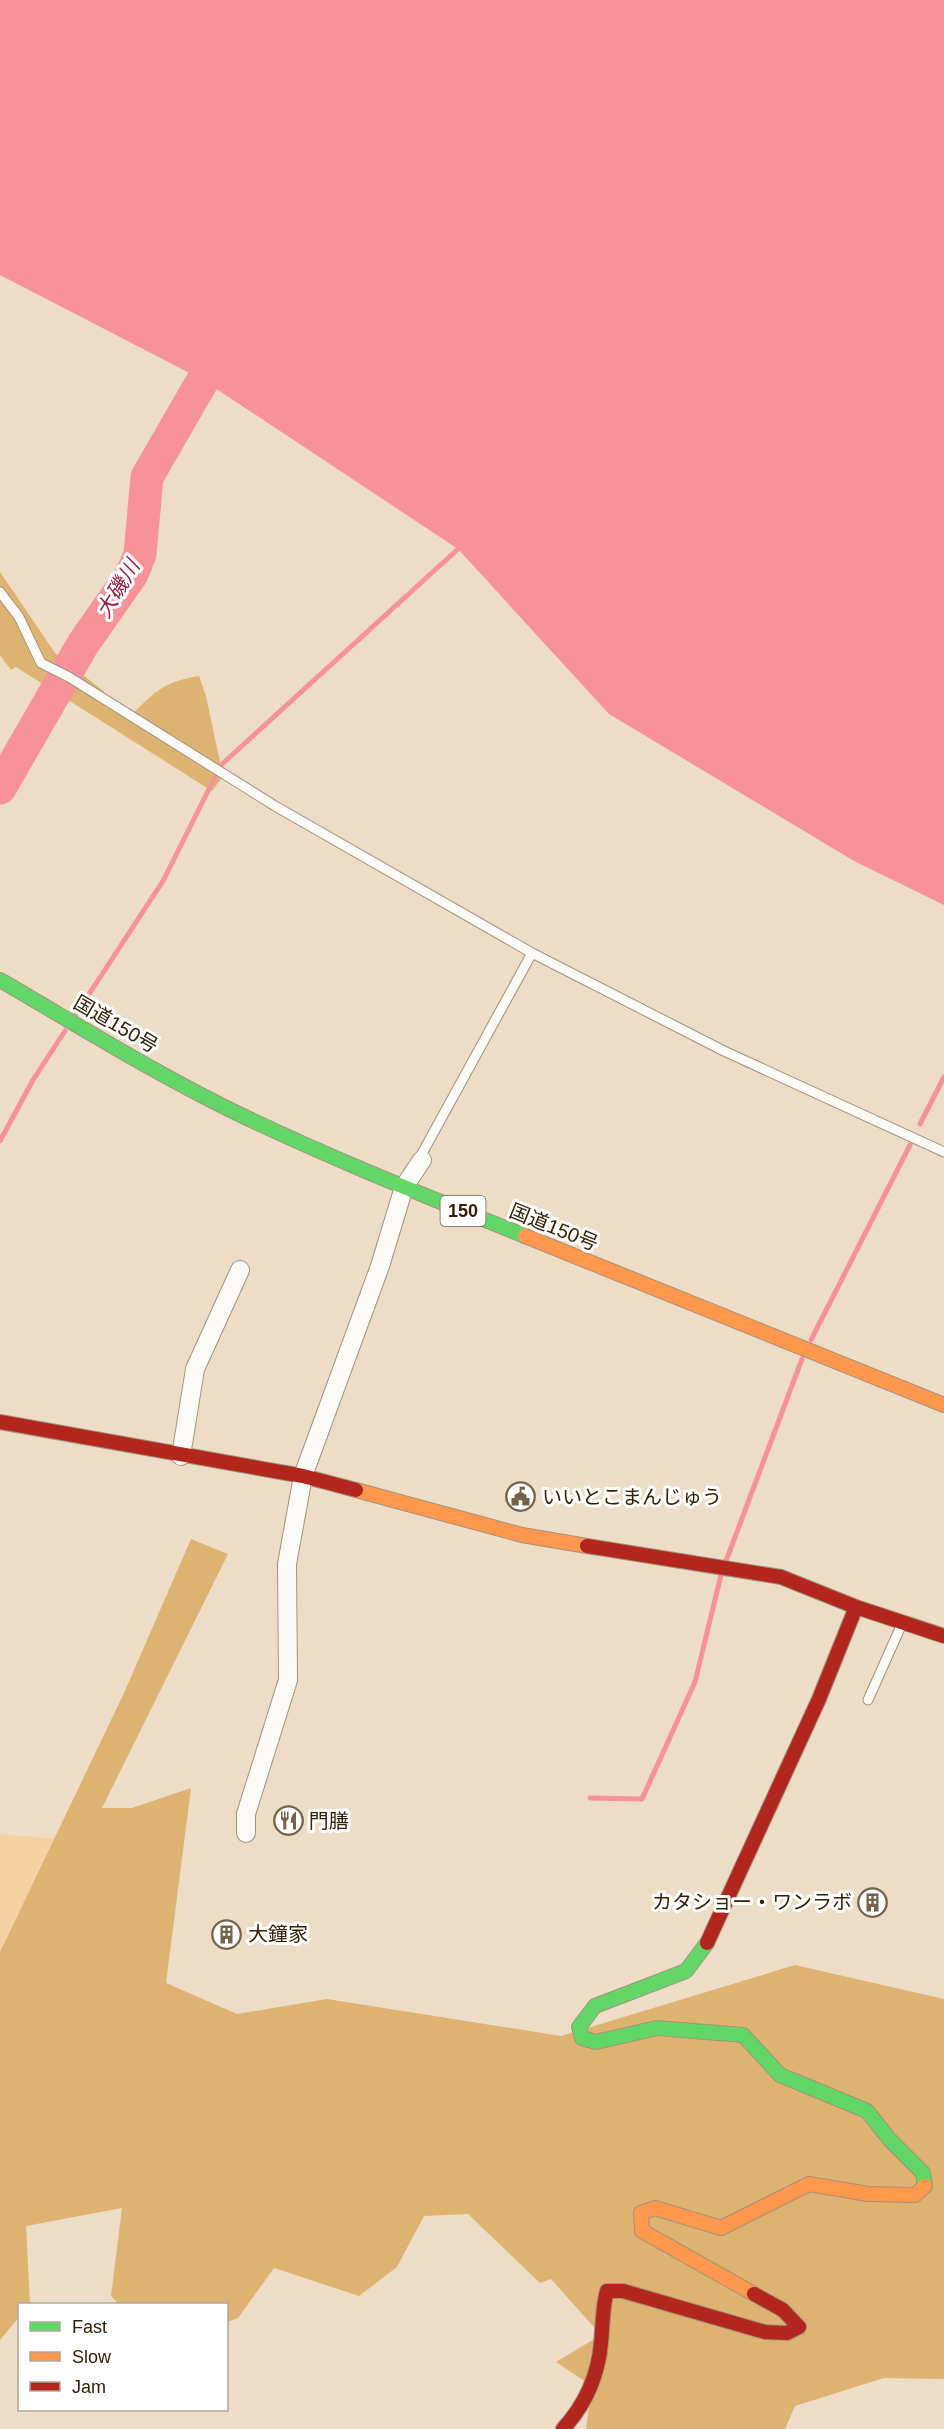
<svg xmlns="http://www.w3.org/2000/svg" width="944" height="2429" viewBox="0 0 944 2429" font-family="Helvetica,'Noto Sans JP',sans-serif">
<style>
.green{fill:#f4d0a2}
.forest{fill:#deb372}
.water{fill:#f8929a}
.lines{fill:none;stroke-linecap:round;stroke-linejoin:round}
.stream{stroke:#f8929a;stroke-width:5}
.river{stroke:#f8929a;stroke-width:33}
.lane-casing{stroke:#a3937b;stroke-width:11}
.street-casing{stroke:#a3937b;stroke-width:20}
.fast-casing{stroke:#a3937b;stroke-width:16}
.slow-casing{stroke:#a3937b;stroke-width:16}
.jam-casing{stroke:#a3937b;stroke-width:16}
.lane{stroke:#fcfaf6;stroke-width:9}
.street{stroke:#fcfaf6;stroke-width:18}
.fast{stroke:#63d668;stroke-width:14}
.slow{stroke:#ff974d;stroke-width:14}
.jam{stroke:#b3261e;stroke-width:14}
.labels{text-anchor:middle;stroke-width:6;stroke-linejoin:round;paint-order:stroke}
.shield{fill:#fff;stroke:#716450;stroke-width:1.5}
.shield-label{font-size:18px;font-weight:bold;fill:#342105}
.street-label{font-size:20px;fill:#342105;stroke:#fff}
.poi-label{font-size:20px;fill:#342105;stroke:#fff;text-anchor:start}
.water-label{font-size:21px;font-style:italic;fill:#9b1f3d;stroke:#fff}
</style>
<rect width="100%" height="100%" fill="#eddcc6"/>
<path class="green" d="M 0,1834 L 54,1839 L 0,1952 Z"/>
<path class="forest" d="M 0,572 L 55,653 L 102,690 L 127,719 C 155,693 159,683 199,676 L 206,696 L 223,776 L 212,791 L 16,667 L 11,670 L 0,655 Z
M 191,1539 L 228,1554 L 102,1808 L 132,1808 L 191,1788 L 166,1983 L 237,2014 L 327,1999 L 561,2036 L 795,1965 L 944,1999 L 944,2379 L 884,2378 L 795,2406 L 785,2429 L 586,2429 L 592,2386 L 556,2362 L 601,2335 L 551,2279 L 540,2283 L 468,2214 L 424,2216 L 397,2267 L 359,2296 L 274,2268 L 238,2318 L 227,2322 L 226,2304 L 119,2304 L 111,2296 L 122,2208 L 26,2226 L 30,2304 L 20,2304 L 19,2317 L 0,2340 L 0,1952 L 124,1693 Z"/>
<path class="water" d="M 0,0 L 944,0 L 944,905 L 854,861 L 609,714 L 458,549 L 203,380 L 0,275 Z"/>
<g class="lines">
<path class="stream" d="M 76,1014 L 163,881 L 221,765 L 458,549
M 920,1124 L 944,1077
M 0,1141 L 33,1080 L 65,1031
M 811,1340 L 910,1145
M 726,1561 L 802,1359
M 590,1798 L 642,1799 L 695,1682 L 721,1575"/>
<path class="river" d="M 0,788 L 83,644 L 132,574 L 140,554 L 147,477 L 203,380"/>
<defs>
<path id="lane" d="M 0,592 L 19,617 L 41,663 L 69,677 L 275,806 L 532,953 L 419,1159
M 532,953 L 724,1051 L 944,1152
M 868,1700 L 901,1626"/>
<path id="street" d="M 181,1456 L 195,1369 L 240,1270
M 246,1833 L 246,1814 L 288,1680 L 287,1564 L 303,1476 L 380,1266 L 404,1187 L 422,1160"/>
<path id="fast" d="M 0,980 C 81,1027 161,1077 245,1117 C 337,1161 431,1198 525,1236
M 707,1943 L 686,1971 L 595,2006 L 579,2027 L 582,2038 L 596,2042 L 657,2028 L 743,2035 L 780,2075 L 867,2111 L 890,2140 L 923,2173 L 925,2186"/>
<path id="slow" d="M 525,1236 L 944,1405
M 356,1490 L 522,1535 L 587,1546
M 754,2294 L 642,2231 L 641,2213 L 655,2208 L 721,2228 L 809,2184 L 868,2194 L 915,2195 L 925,2186"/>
<path id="jam" d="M 0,1422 L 303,1476 L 356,1490
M 587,1546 L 781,1577 L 856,1607 L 944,1636
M 707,1943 L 819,1699 L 856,1607
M 563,2429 C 585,2405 598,2376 601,2343 C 603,2326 602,2308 607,2291 L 623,2291 L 765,2332 L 787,2333 L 799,2327 L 783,2310 L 754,2294"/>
</defs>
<use href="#lane" class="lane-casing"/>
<use href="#street" class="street-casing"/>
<use href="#fast" class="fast-casing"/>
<use href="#slow" class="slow-casing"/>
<use href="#jam" class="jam-casing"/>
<use href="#lane" class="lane"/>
<use href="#street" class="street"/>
<use href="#fast" class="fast"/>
<use href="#slow" class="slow"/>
<use href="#jam" class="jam"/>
</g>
<defs>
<symbol id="civic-ring" viewBox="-11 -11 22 22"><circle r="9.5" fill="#fff" stroke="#756249" stroke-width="1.5"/><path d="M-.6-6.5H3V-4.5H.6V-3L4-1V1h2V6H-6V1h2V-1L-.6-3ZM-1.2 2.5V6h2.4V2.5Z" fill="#756249"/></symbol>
<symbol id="restaurant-ring" viewBox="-11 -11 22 22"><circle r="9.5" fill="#fff" stroke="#756249" stroke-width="1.5"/><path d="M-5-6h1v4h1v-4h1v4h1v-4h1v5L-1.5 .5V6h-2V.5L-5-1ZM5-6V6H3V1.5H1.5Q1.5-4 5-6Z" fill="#756249"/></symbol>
<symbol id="building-ring" viewBox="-11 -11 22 22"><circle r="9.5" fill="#fff" stroke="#756249" stroke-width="1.5"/><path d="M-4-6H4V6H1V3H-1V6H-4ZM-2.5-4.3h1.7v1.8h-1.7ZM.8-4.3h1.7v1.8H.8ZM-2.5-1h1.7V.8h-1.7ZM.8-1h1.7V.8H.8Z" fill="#756249"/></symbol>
</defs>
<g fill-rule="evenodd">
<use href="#civic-ring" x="504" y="1480" width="33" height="33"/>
<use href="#restaurant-ring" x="272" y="1804" width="33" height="33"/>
<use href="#building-ring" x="856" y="1886" width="33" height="33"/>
<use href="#building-ring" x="210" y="1918" width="33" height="33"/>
</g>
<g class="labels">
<rect class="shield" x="440.5" y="1196" width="45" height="30" rx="4.5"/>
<g class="shield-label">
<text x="463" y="1217">150</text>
</g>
<g class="street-label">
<text transform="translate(116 1024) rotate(30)" y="7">国道150号</text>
<text transform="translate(554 1227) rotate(22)" y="7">国道150号</text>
</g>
<g class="poi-label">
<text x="542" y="1504">いいとこまんじゅう</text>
<text x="309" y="1828">門膳</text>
<text x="852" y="1909" text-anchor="end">カタショー・ワンラボ</text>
<text x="248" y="1941">大鐘家</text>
</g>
<g class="water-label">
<text transform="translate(118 589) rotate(-59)" y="7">大磯川</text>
</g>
</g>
<rect x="18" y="2303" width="210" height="108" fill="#ffffff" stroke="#aea69b" stroke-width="1.5"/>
<rect x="30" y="2322" width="30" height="9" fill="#63d668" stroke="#aea69b" stroke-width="1.5"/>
<text x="72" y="2333" font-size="18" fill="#342105">Fast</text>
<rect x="30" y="2352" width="30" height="9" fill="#ff974d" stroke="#aea69b" stroke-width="1.5"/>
<text x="72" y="2363" font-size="18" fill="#342105">Slow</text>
<rect x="30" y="2382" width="30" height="9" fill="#b3261e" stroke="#aea69b" stroke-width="1.5"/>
<text x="72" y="2393" font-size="18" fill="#342105">Jam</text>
</svg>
